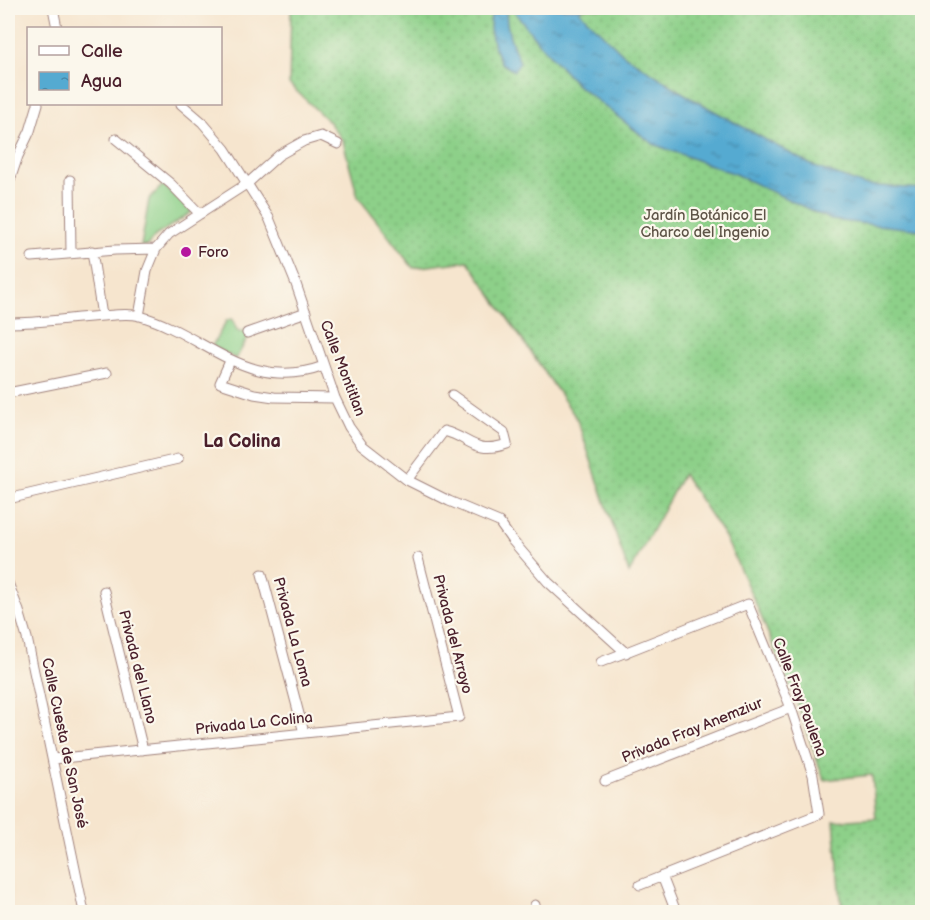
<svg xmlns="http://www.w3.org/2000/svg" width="930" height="920" viewBox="0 0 930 920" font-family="'Balsamiq Sans',sans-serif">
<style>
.grass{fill:url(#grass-dots);stroke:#6c785a;stroke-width:1.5}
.park{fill:#8dd089;stroke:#6c785a;stroke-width:1.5}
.water{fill:url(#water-ripples);stroke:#50647e;stroke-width:1.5}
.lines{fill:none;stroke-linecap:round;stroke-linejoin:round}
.minor-casing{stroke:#a0827c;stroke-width:11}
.minor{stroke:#fff;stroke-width:9}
.poi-dot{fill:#b5179e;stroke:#fbf7ec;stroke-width:2}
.labels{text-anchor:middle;stroke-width:4.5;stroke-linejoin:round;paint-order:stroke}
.park-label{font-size:15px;fill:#5e5447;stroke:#fbf7ec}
.poi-label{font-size:15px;fill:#4a1f2b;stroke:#fbf7ec;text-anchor:start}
.street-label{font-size:15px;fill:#4a1f2b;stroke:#fbf7ec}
.quarter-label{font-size:18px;font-weight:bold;fill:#4a1f2b;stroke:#fbf7ec}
</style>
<defs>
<pattern id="grass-dots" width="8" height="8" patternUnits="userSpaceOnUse" patternTransform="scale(1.5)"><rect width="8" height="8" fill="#8dd089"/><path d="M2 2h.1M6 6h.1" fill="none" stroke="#7bb276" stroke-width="1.8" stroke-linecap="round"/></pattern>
<pattern id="water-ripples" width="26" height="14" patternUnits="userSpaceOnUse" patternTransform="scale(1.5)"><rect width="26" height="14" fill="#55aad1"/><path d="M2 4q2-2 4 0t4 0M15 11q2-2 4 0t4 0" fill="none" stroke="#488aaa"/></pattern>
</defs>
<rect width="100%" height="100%" fill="#fbf7ec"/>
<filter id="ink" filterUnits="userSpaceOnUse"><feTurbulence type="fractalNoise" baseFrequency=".0167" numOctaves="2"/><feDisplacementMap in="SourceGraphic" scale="12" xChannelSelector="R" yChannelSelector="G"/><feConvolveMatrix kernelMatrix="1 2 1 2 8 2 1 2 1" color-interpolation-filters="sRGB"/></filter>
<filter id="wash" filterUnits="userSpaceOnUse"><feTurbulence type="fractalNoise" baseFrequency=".008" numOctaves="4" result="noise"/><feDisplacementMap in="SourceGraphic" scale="24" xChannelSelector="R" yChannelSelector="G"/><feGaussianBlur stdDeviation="1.35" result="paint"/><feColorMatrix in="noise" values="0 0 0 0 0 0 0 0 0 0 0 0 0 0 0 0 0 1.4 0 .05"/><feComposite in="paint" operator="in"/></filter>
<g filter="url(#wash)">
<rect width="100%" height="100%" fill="#f6e5ce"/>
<path class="grass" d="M 291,8 L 922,8 L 922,912 L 842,912 L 834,821 L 876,818 L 872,775 L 824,780 L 797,703 L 755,602 L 725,537 L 683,474 L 629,573 L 577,419 L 468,261 L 413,268 L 358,197 L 343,141 L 329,122 L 289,84 Z"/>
<path class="park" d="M 163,185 L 192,212 L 155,236 L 147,246 L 141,246 L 149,199 Z
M 232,319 L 237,330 L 242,332 L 249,328 L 249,335 L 236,359 L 212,346 L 227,320 Z"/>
<path class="water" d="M 490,8 L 506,8 C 506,28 511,43 520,62 L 514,71 L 501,63 L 494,47 L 490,29 L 491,12 Z
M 512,8 L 581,8 L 580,12 L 624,55 L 691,98 L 815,167 L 864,185 L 922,189 L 922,230 L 831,220 L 735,174 L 653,144 L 576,84 L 537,41 Z"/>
</g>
<g filter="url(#ink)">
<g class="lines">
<defs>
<path id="minor" d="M 53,8 L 57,28
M 181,104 L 202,122 L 225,149 L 269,218 L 296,284 L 335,398 L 349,427 L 362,445 L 407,480 L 449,501 L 499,522 L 511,539 L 548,582 L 626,653
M 116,139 L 171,184 L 200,214
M 70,180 L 71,253
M 8,186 L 18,156 L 30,131 L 38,104
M 92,251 L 102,316
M 32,257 L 115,250 L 156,249
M 139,316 L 147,271 L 156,249 L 169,234 L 248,183 L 279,155 L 304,141 L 321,136 L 338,144
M 8,323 C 40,323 71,318 103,316 C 115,315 129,313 140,316 C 205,334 248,394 324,366
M 247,333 L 306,312
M 230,361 L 220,383 L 254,394 L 274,397 L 335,398
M 8,393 L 107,373
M 407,480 L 444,431 C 471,438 474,455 507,444 L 504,432 L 452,395
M 8,499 L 178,459
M 262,574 L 304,733
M 8,583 L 19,611 L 27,638 L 84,912
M 104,591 L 143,750
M 601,662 L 748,604 L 791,708 L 813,775 L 819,814 L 640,885
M 53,759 L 459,717 L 418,558
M 605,781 L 791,708
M 662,876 L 676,912
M 535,905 L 536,912"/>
</defs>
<use href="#minor" class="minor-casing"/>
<use href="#minor" class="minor"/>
</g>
</g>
<circle class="poi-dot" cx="186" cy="252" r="6"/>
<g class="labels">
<g class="park-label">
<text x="705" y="220">Jardín Botánico El<tspan x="705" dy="17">Charco del Ingenio</tspan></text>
</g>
<g class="poi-label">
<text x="198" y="257">Foro</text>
</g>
<g class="street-label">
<text transform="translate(343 368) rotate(69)" y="5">Calle Montitlan</text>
<text transform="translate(293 632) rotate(75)" y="5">Privada La Loma</text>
<text transform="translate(453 634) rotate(76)" y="5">Privada del Arroyo</text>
<text transform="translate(138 667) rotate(76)" y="5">Privada del Llano</text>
<text transform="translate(800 697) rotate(69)" y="5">Calle Fray Paulena</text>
<text transform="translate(254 723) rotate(-6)" y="5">Privada La Colina</text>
<text transform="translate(692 730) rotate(-22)" y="5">Privada Fray Anemziur</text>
<text transform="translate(65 743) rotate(78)" y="5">Calle Cuesta de San José</text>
</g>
<g class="quarter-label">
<text x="242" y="447">La Colina</text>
</g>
</g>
<rect width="930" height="920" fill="none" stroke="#fbf7ec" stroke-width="30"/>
<rect x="27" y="27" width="195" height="78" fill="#fbf7ec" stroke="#b4a19f" stroke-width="1.5"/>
<rect x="39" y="46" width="30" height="9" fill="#ffffff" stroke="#b4a19f" stroke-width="1.5"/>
<text x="81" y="57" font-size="18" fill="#4a1f2b">Calle</text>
<rect x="39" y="72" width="30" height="18" fill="url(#water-ripples)" stroke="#b4a19f" stroke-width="1.5"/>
<text x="81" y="87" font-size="18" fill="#4a1f2b">Agua</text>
</svg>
